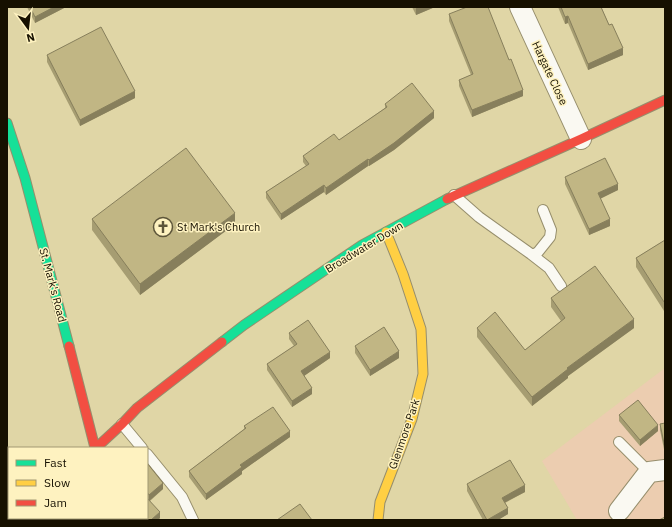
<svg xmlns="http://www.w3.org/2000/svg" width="672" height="527" viewBox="0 0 672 527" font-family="'IBM Plex Sans',sans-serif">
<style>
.green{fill:#eccdb0}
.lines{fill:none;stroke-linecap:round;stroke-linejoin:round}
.lane-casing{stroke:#968e6c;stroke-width:12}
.street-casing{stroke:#968e6c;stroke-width:22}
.fast-casing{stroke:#968e6c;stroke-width:11}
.slow-casing{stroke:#968e6c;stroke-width:11}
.jam-casing{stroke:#968e6c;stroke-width:11}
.lane{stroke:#faf9f2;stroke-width:10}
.street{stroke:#faf9f2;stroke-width:20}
.fast{stroke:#16e098;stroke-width:9}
.slow{stroke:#ffcf43;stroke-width:9}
.jam{stroke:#f24e42;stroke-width:9}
.wall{fill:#a69d72}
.shaded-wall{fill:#877f5c}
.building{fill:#c1b684;stroke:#877f5c}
.labels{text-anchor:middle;stroke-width:3;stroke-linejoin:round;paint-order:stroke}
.street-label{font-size:11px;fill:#161000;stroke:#fef2c0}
.poi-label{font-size:11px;fill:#161000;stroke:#fef2c0;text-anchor:start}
</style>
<rect width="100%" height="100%" fill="#e0d6a6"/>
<path class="green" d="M 665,368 L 665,520 L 577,520 L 542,461 Z"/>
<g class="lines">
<defs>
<path id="lane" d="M 454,195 L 479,217 L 531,254 L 549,268 L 561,286
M 533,255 L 538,252 L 550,237 L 551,230 L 543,210
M 122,424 L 142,448
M 619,442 L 649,472
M 147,454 L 182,497 L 193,520"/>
<path id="street" d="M 520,7 L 581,139
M 619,511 L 649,472 L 665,470"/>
<path id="fast" d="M 7,123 L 25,178 L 69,346
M 222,342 L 244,325 L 362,245 L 447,199"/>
<path id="slow" d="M 30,520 L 31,518
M 378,520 L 380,502 L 412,419 L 423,374 L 421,329 L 403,274 L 386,232"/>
<path id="jam" d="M 447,199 L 581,139 L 665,100
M 69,346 L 95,448
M 96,448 L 122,424 L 137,408 L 222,342"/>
</defs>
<use href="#lane" class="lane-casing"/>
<use href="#street" class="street-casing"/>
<use href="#fast" class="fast-casing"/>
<use href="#slow" class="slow-casing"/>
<use href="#jam" class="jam-casing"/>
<use href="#lane" class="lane"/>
<use href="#street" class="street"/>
<use href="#fast" class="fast"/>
<use href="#slow" class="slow"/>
<use href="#jam" class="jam"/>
</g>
<path class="wall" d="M 27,7 L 66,7 L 35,23 Z
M 412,7 L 435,7 L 416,15 Z
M 558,7 L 601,7 L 623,55 L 588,70 L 568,23 L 565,24 Z
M 449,14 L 523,96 L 472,117 L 459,86 L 459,80 L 471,75 L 449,21 Z
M 47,55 L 135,98 L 80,126 L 47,62 Z
M 385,104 L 434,118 L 394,150 L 369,166 L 368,166 L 326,195 L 324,192 L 281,220 L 266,198 L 266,192 L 306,166 L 303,162 L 303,156 L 339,140 L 385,108 Z
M 565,177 L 618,190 L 600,198 L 610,226 L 589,235 L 565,184 Z
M 92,219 L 235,224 L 140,295 L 92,230 Z
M 665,240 L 664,311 L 636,267 L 636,258 Z
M 551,298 L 634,328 L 568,376 L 568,378 L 532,406 L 477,337 L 477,328 L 525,350 L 561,321 L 551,307 Z
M 289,333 L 330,358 L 304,376 L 312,394 L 292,407 L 267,370 L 267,364 L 294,346 L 289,339 Z
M 355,346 L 399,358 L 370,376 L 355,353 Z
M 619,415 L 658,431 L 640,446 L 619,421 Z
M 665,423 L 665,454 L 660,430 L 660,424 Z
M 244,426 L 290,437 L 242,471 L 242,474 L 206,500 L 189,477 L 189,471 L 244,429 Z
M 147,463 L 163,489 L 150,501 L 160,518 L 158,520 L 123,520 L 147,518 Z
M 467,484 L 525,492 L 505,503 L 508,514 L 498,520 L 483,520 L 467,491 Z"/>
<path class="shaded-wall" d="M 54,7 L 66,7 L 35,23 L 35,17 Z
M 419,7 L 435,7 L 416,15 L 416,8 Z
M 568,16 L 568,23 L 565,24 L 565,17 Z
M 623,48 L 623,55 L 588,70 L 588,64 Z
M 523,90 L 523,96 L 472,117 L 472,110 Z
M 135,91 L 135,98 L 80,126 L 80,120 Z
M 434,111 L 434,118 L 394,150 L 369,166 L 369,160 Z
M 368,159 L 368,166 L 326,195 L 326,188 Z
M 618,184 L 618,190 L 598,200 L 598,193 Z
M 324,185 L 324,192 L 281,220 L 281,214 Z
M 235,213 L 235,224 L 140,295 L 140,284 Z
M 610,219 L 610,226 L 589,235 L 589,229 Z
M 665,301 L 665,310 L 664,311 L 664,302 Z
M 634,319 L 634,328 L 568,376 L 568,378 L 532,406 L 532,397 L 567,368 Z
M 399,351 L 399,358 L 370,376 L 370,370 Z
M 330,352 L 330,358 L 301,378 L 301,371 Z
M 312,388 L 312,394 L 292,407 L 292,401 Z
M 658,425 L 658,431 L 640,446 L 640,440 Z
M 290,431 L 290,437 L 242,471 L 242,474 L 206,500 L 206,494 L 240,465 Z
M 163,483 L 163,489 L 149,501 L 149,495 Z
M 525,485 L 525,492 L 502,504 L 502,498 Z
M 508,508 L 508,514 L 498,520 L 487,520 Z
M 160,512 L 160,518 L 158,520 L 151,520 Z"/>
<path class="building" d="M 30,7 L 54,7 L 35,17 Z
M 467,7 L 488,7 L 509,60 L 511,59 L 523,90 L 472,110 L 459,80 L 473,74 L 449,14 Z
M 561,7 L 601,7 L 609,25 L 612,24 L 623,48 L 588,64 L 568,16 L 565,17 Z
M 101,27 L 135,91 L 80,120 L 47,55 Z
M 412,83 L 434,111 L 394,143 L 369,160 L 368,159 L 326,188 L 324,185 L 281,214 L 266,192 L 309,164 L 303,156 L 334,134 L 339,140 L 387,107 L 385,104 Z
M 186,148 L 235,213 L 140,284 L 92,219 Z
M 605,158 L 618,184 L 598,193 L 610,219 L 589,229 L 565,177 Z
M 665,240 L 665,301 L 664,302 L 636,258 Z
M 595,266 L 634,319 L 567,368 L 568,369 L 532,397 L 477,328 L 495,312 L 525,350 L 565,318 L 551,298 Z
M 308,320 L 330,352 L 301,371 L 312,388 L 292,401 L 267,364 L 297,344 L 289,333 Z
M 384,327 L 399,351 L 370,370 L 355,346 Z
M 638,400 L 658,425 L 640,440 L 619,415 Z
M 273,407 L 290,431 L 240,465 L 242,467 L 206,494 L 189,471 L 246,428 L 244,426 Z
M 665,423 L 665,448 L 660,424 Z
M 510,460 L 525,485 L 502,498 L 508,508 L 487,520 L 467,484 Z
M 147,463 L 163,483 L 149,495 L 147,492 Z
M 147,498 L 160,512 L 151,520 L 123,520 L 126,518 L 147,518 Z
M 300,504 L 312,520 L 277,520 Z
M 665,517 L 665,520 L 659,520 Z"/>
<defs>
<symbol id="church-ring" viewBox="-11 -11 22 22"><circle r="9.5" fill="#fef2c0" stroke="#5d553a" stroke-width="1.5"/><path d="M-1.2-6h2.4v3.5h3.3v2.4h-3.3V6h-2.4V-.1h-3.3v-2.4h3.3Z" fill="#5d553a"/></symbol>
</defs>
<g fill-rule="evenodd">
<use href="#church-ring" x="152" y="216" width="22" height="22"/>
</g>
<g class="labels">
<g class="street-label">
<text transform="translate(550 73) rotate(65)" y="4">Hargate Close</text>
<text transform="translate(364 247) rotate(-31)" y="4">Broadwater Down</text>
<text transform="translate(53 285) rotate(75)" y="4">St. Mark's Road</text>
<text transform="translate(404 434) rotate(-71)" y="4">Glenmore Park</text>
</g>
<g class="poi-label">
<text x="177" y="231">St Mark's Church</text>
</g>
</g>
<rect width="672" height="527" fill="none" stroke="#161000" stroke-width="16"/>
<rect x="8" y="447" width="140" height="72" fill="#fef2c0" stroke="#a19873"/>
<rect x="16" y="460" width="20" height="6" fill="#16e098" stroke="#a19873"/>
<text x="44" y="467" font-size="12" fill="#161000">Fast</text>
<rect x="16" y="480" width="20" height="6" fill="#ffcf43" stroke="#a19873"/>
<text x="44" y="487" font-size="12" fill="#161000">Slow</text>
<rect x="16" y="500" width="20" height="6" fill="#f24e42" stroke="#a19873"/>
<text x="44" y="507" font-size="12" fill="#161000">Jam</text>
<g transform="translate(28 28) rotate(165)" stroke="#fef2c0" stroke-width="3" paint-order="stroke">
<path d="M0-3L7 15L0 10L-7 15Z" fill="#161000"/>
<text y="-6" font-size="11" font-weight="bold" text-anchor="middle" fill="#161000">N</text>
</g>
</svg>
